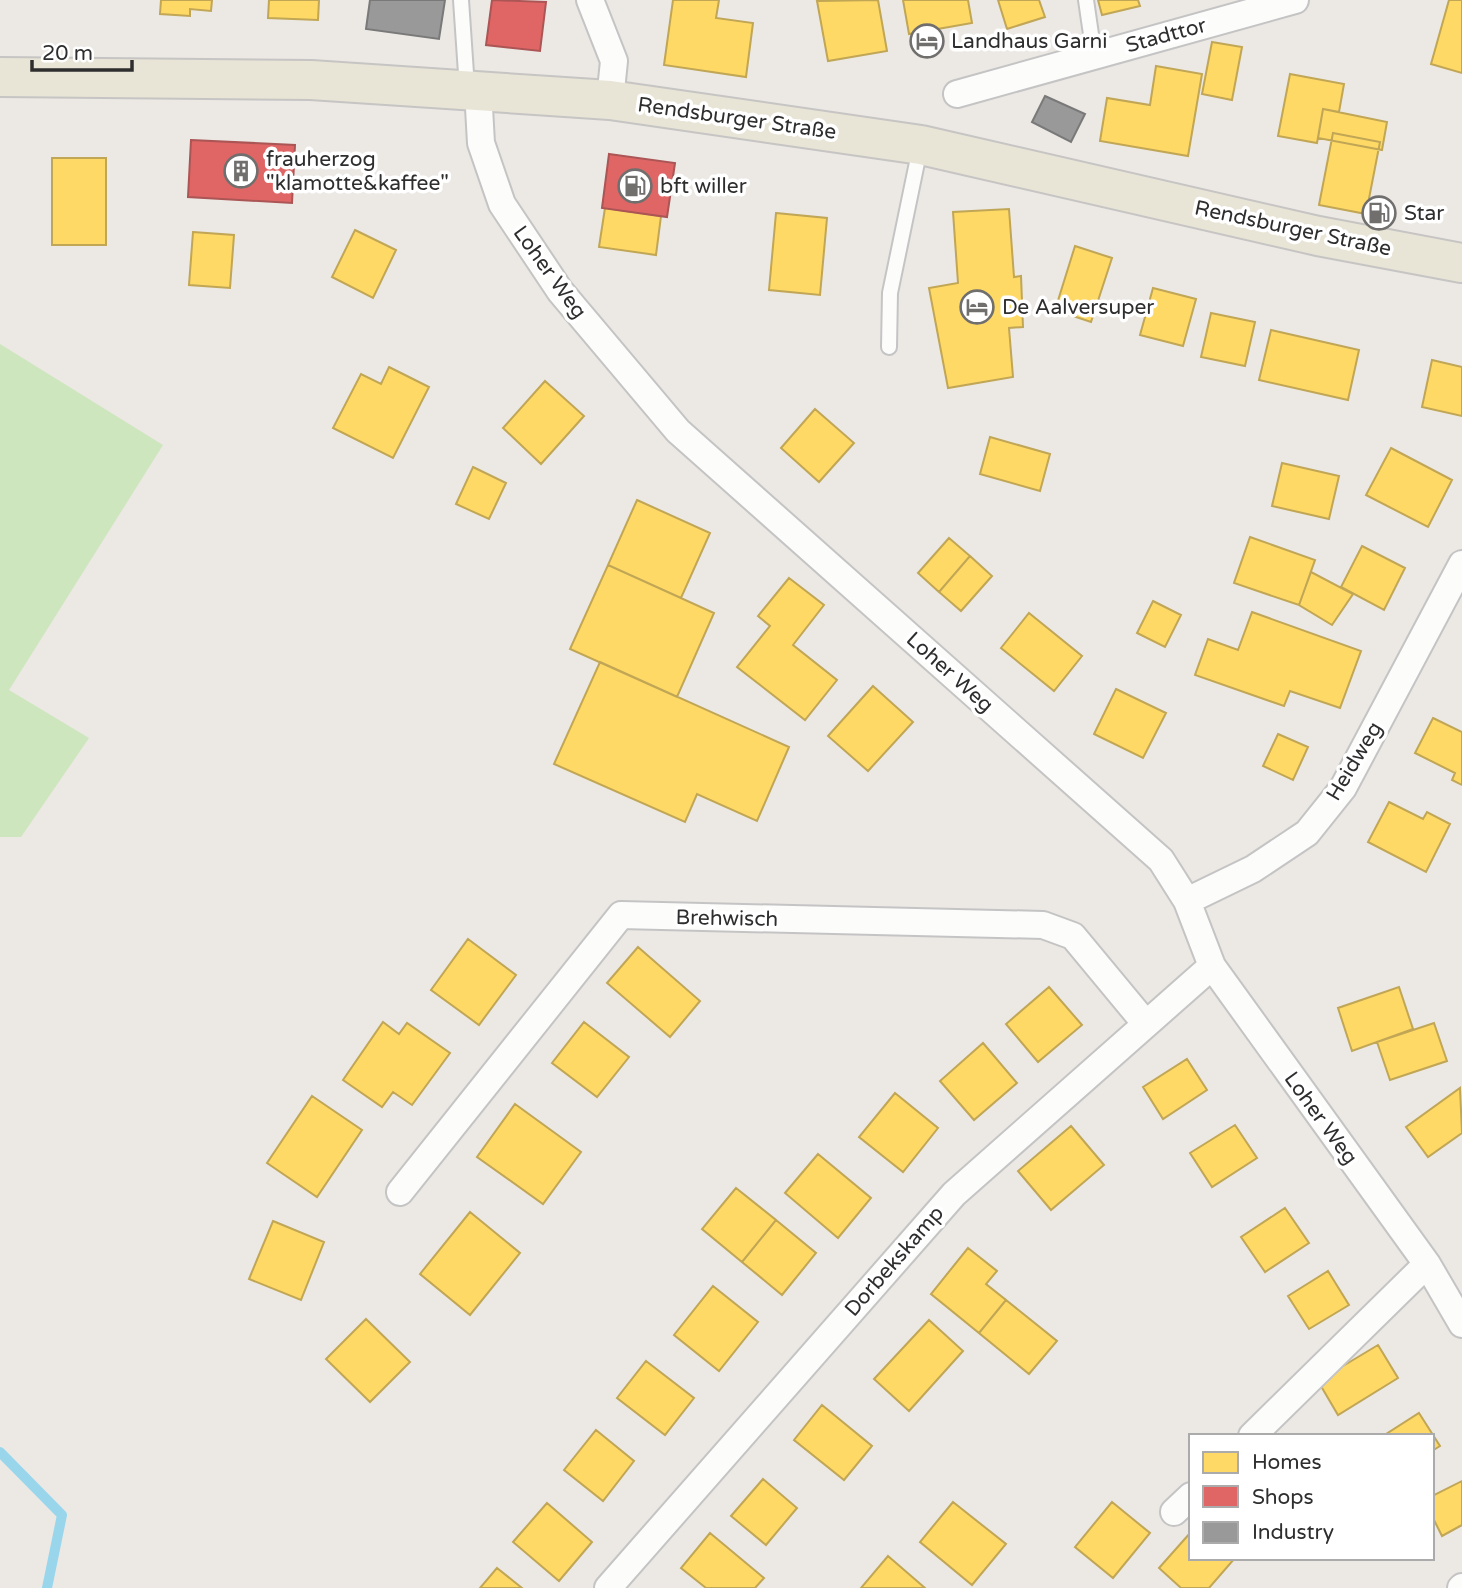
<svg xmlns="http://www.w3.org/2000/svg" width="1462" height="1588" viewBox="0 0 1462 1588" font-family="'Varela Round',sans-serif">
<style>
.green{fill:#cee6be}
.homes{fill:#ffd966;stroke:#c0a655;stroke-width:2}
.shops{fill:#e06666;stroke:#ab5555;stroke-width:2}
.industry{fill:#999;stroke:#797979;stroke-width:2}
.lines{fill:none;stroke-linecap:round;stroke-linejoin:round}
.stream{stroke:#99d6ec;stroke-width:10}
.service-casing{stroke:#c5c4c5;stroke-width:18}
.minor-casing{stroke:#c5c4c5;stroke-width:30}
.primary-casing{stroke:#c6c5c4;stroke-width:42}
.service{stroke:#fcfcfb;stroke-width:14}
.minor{stroke:#fcfcfb;stroke-width:26}
.primary{stroke:#e8e4d6;stroke-width:38}
.labels{text-anchor:middle;stroke-width:7;stroke-linejoin:round;paint-order:stroke}
.street-label{font-size:21px;fill:#2e2e2e;stroke:#fff}
.poi-label{font-size:21px;fill:#2e2e2e;stroke:#fff;text-anchor:start}
</style>
<rect width="100%" height="100%" fill="#ece8e4"/>
<path class="green" d="M 0,344 L 163,445 L 9,690 L 89,738 L 21,837 L 0,837 Z"/>
<path class="homes" d="M 161,0 L 212,0 L 211,11 L 190,9 L 190,16 L 160,14 Z
M 269,0 L 319,0 L 318,20 L 268,18 Z
M 673,0 L 719,0 L 716,18 L 753,23 L 746,77 L 664,65 Z
M 878,0 L 887,51 L 828,61 L 817,1 Z
M 903,0 L 968,0 L 972,23 L 909,34 Z
M 998,0 L 1039,0 L 1045,17 L 1007,29 Z
M 1098,0 L 1138,0 L 1140,6 L 1102,15 Z
M 1449,0 L 1462,0 L 1462,73 L 1431,64 Z
M 1212,42 L 1242,47 L 1232,100 L 1202,94 Z
M 1156,66 L 1202,74 L 1188,156 L 1100,141 L 1107,98 L 1150,105 Z
M 1290,74 L 1344,84 L 1339,112 L 1323,109 L 1317,143 L 1278,136 Z
M 1323,109 L 1387,122 L 1382,150 L 1318,138 Z
M 1333,133 L 1380,142 L 1366,214 L 1319,205 Z
M 52,158 L 106,158 L 106,245 L 52,245 Z
M 605,208 L 661,216 L 656,255 L 599,247 Z
M 1009,209 L 1014,277 L 1021,276 L 1023,327 L 1009,328 L 1013,377 L 948,388 L 929,288 L 958,283 L 953,212 Z
M 776,213 L 827,218 L 820,295 L 769,290 Z
M 355,230 L 396,250 L 373,298 L 332,277 Z
M 193,232 L 234,235 L 230,288 L 189,285 Z
M 1075,246 L 1112,258 L 1091,322 L 1055,310 Z
M 1153,288 L 1196,299 L 1183,346 L 1140,335 Z
M 1211,313 L 1255,322 L 1245,366 L 1201,357 Z
M 1271,330 L 1359,350 L 1348,400 L 1259,380 Z
M 1432,360 L 1462,367 L 1462,416 L 1422,407 Z
M 389,367 L 429,387 L 393,458 L 333,428 L 361,374 L 381,384 Z
M 545,381 L 584,416 L 541,464 L 503,428 Z
M 815,409 L 854,443 L 819,482 L 781,448 Z
M 990,437 L 1050,454 L 1040,491 L 980,474 Z
M 1391,448 L 1452,480 L 1428,527 L 1366,495 Z
M 1282,463 L 1339,476 L 1329,519 L 1272,506 Z
M 473,467 L 506,483 L 489,519 L 456,504 Z
M 637,500 L 710,533 L 681,598 L 608,565 Z
M 1250,537 L 1315,560 L 1299,605 L 1234,583 Z
M 949,538 L 970,556 L 939,592 L 918,573 Z
M 1362,546 L 1405,568 L 1384,610 L 1341,587 Z
M 970,556 L 992,576 L 961,611 L 939,592 Z
M 608,565 L 714,613 L 677,697 L 570,649 Z
M 1311,572 L 1353,594 L 1332,625 L 1299,605 Z
M 789,578 L 824,605 L 793,645 L 837,680 L 805,720 L 737,667 L 770,626 L 758,616 Z
M 1153,601 L 1181,615 L 1165,647 L 1137,633 Z
M 1252,612 L 1361,651 L 1340,708 L 1290,691 L 1284,706 L 1195,675 L 1208,639 L 1238,650 Z
M 1029,613 L 1082,656 L 1054,691 L 1001,648 Z
M 600,662 L 789,747 L 757,821 L 697,794 L 685,822 L 554,764 Z
M 873,686 L 913,722 L 868,771 L 828,736 Z
M 1116,689 L 1166,713 L 1143,758 L 1094,734 Z
M 1433,718 L 1462,732 L 1462,785 L 1452,780 L 1455,773 L 1415,753 Z
M 1278,734 L 1308,747 L 1293,780 L 1263,766 Z
M 1389,802 L 1423,819 L 1427,812 L 1450,824 L 1426,872 L 1368,842 Z
M 468,939 L 516,975 L 479,1025 L 431,990 Z
M 638,947 L 700,1001 L 670,1037 L 607,983 Z
M 1049,987 L 1082,1025 L 1038,1062 L 1006,1024 Z
M 1399,987 L 1413,1029 L 1352,1051 L 1338,1008 Z
M 383,1022 L 399,1034 L 407,1023 L 450,1053 L 412,1105 L 393,1092 L 382,1107 L 343,1080 Z
M 584,1022 L 629,1057 L 597,1097 L 552,1063 Z
M 1434,1023 L 1447,1061 L 1390,1080 L 1377,1042 Z
M 983,1043 L 1017,1083 L 974,1120 L 940,1081 Z
M 1187,1059 L 1207,1090 L 1163,1119 L 1143,1087 Z
M 1460,1088 L 1462,1133 L 1428,1157 L 1406,1127 Z
M 895,1093 L 938,1128 L 903,1172 L 859,1137 Z
M 312,1096 L 362,1130 L 317,1197 L 267,1163 Z
M 515,1104 L 581,1152 L 543,1204 L 477,1157 Z
M 1235,1125 L 1257,1158 L 1212,1187 L 1190,1153 Z
M 1071,1126 L 1104,1165 L 1051,1210 L 1018,1171 Z
M 818,1154 L 871,1198 L 838,1238 L 785,1193 Z
M 736,1188 L 776,1220 L 742,1262 L 702,1229 Z
M 1285,1208 L 1309,1243 L 1265,1272 L 1241,1237 Z
M 470,1212 L 520,1253 L 470,1315 L 420,1274 Z
M 776,1220 L 816,1253 L 782,1295 L 742,1262 Z
M 273,1221 L 324,1242 L 301,1300 L 249,1279 Z
M 968,1248 L 997,1271 L 986,1284 L 1006,1300 L 979,1333 L 931,1294 Z
M 1328,1271 L 1349,1305 L 1309,1329 L 1288,1296 Z
M 713,1286 L 758,1322 L 719,1371 L 674,1335 Z
M 1006,1300 L 1057,1341 L 1029,1374 L 979,1333 Z
M 366,1319 L 410,1362 L 370,1402 L 326,1359 Z
M 929,1320 L 963,1351 L 909,1411 L 874,1379 Z
M 1378,1345 L 1398,1378 L 1338,1415 L 1318,1381 Z
M 646,1361 L 694,1398 L 665,1435 L 617,1398 Z
M 822,1405 L 872,1446 L 844,1480 L 794,1440 Z
M 1419,1413 L 1440,1446 L 1432,1451 L 1432,1436 L 1383,1436 Z
M 596,1430 L 634,1461 L 603,1501 L 564,1470 Z
M 763,1479 L 797,1508 L 766,1545 L 731,1516 Z
M 1462,1481 L 1462,1525 L 1442,1536 L 1432,1516 L 1432,1496 Z
M 953,1502 L 1006,1544 L 972,1585 L 920,1542 Z
M 1112,1502 L 1150,1533 L 1113,1578 L 1075,1547 Z
M 547,1503 L 592,1542 L 559,1581 L 513,1542 Z
M 1191,1532 L 1191,1558 L 1235,1558 L 1209,1588 L 1181,1588 L 1159,1568 Z
M 710,1533 L 764,1578 L 755,1588 L 706,1588 L 681,1568 Z
M 888,1556 L 925,1588 L 861,1588 Z
M 497,1568 L 522,1588 L 480,1588 Z"/>
<path class="shops" d="M 492,0 L 546,2 L 540,51 L 486,45 Z
M 191,140 L 295,145 L 292,203 L 188,197 Z
M 609,154 L 675,163 L 667,217 L 602,208 Z"/>
<path class="industry" d="M 370,0 L 445,0 L 439,39 L 366,29 Z
M 1045,96 L 1085,114 L 1071,142 L 1032,122 Z"/>
<g class="lines">
<path class="stream" d="M 0,1452 L 62,1515 L 47,1588"/>
<defs>
<path id="service" d="M 461,0 L 467,88
M 1086,0 L 1094,55
M 889,347 L 890,293 L 920,148"/>
<path id="minor" d="M 590,0 L 614,61 L 610,100
M 478,90 L 481,143 L 502,204 L 560,291 L 678,431 L 1161,860 L 1187,901 L 1212,966 L 1427,1264 L 1462,1324
M 957,94 L 1295,0
M 1187,901 L 1253,869 L 1307,833 L 1343,788 L 1462,564
M 400,1192 L 621,915 L 1043,925 L 1073,936 L 1146,1024
M 1252,1436 L 1427,1264
M 1174,1512 L 1191,1496
M 608,1588 L 954,1194 L 1212,966
M 1461,1588 L 1462,1587"/>
<path id="primary" d="M 0,77 L 311,80 L 610,100 L 921,145 L 1318,236 L 1462,263"/>
</defs>
<use href="#service" class="service-casing"/>
<use href="#minor" class="minor-casing"/>
<use href="#primary" class="primary-casing"/>
<use href="#service" class="service"/>
<use href="#minor" class="minor"/>
<use href="#primary" class="primary"/>
</g>
<defs>
<symbol id="hotel-ring" viewBox="-11 -11 22 22"><circle r="9.5" fill="#fff" stroke="#706f6e" stroke-width="1.5"/><path d="M-6-4.5h1.5V1H6V5H4.5V3h-9V5H-6ZM-4 0a1.8 1.8 0 1 1 3.6 0ZM.5 0V-2.5h3Q6-2.5 6 0Z" fill="#706f6e"/></symbol>
<symbol id="building-ring" viewBox="-11 -11 22 22"><circle r="9.5" fill="#fff" stroke="#706f6e" stroke-width="1.5"/><path d="M-4-6H4V6H1V3H-1V6H-4ZM-2.5-4.3h1.7v1.8h-1.7ZM.8-4.3h1.7v1.8H.8ZM-2.5-1h1.7V.8h-1.7ZM.8-1h1.7V.8H.8Z" fill="#706f6e"/></symbol>
<symbol id="fuel-ring" viewBox="-11 -11 22 22"><circle r="9.5" fill="#fff" stroke="#706f6e" stroke-width="1.5"/><path d="M-5.5-6h7V0h2V4h1.3V-2.5L3-4.5l.8-.8L6-3V5H2.5V1h-1V6h-7ZM-4.2-4.7v3.2H.2V-4.7Z" fill="#706f6e"/></symbol>
</defs>
<g fill-rule="evenodd">
<use href="#hotel-ring" x="908" y="22" width="38" height="38"/>
<use href="#building-ring" x="222" y="152" width="38" height="38"/>
<use href="#fuel-ring" x="616" y="167" width="38" height="38"/>
<use href="#fuel-ring" x="1360" y="194" width="38" height="38"/>
<use href="#hotel-ring" x="958" y="288" width="38" height="38"/>
</g>
<g class="labels">
<g class="street-label">
<text transform="translate(1166 35) rotate(-15)" y="7">Stadttor</text>
<text transform="translate(737 118) rotate(8)" y="7">Rendsburger Straße</text>
<text transform="translate(1293 228) rotate(12)" y="7">Rendsburger Straße</text>
<text transform="translate(550 272) rotate(54)" y="7">Loher Weg</text>
<text transform="translate(950 672) rotate(42)" y="7">Loher Weg</text>
<text transform="translate(1354 761) rotate(-59)" y="7">Heidweg</text>
<text transform="translate(727 918) rotate(1)" y="7">Brehwisch</text>
<text transform="translate(1321 1118) rotate(54)" y="7">Loher Weg</text>
<text transform="translate(894 1261) rotate(-49)" y="7">Dorbekskamp</text>
</g>
<g class="poi-label">
<text x="951" y="48">Landhaus Garni</text>
<text x="266" y="166">frauherzog<tspan x="266" dy="24">"klamotte&amp;kaffee"</tspan></text>
<text x="660" y="193">bft willer</text>
<text x="1404" y="220">Star</text>
<text x="1002" y="314">De Aalversuper</text>
</g>
</g>
<rect x="1189" y="1434" width="245" height="126" fill="#ffffff" stroke="#ababab" stroke-width="2"/>
<rect x="1203" y="1452" width="35" height="21" fill="#ffd966" stroke="#ababab" stroke-width="2"/>
<text x="1252" y="1469" font-size="21" fill="#2e2e2e">Homes</text>
<rect x="1203" y="1486" width="35" height="21" fill="#e06666" stroke="#ababab" stroke-width="2"/>
<text x="1252" y="1504" font-size="21" fill="#2e2e2e">Shops</text>
<rect x="1203" y="1522" width="35" height="21" fill="#999999" stroke="#ababab" stroke-width="2"/>
<text x="1252" y="1539" font-size="21" fill="#2e2e2e">Industry</text>
<path d="M32 60v10h100v-10" fill="none" stroke="#2e2e2e" stroke-width="3.5"/>
<text x="42" y="60" font-size="21" fill="#2e2e2e" stroke="#ffffff" stroke-width="5" paint-order="stroke">20 m</text>
</svg>
